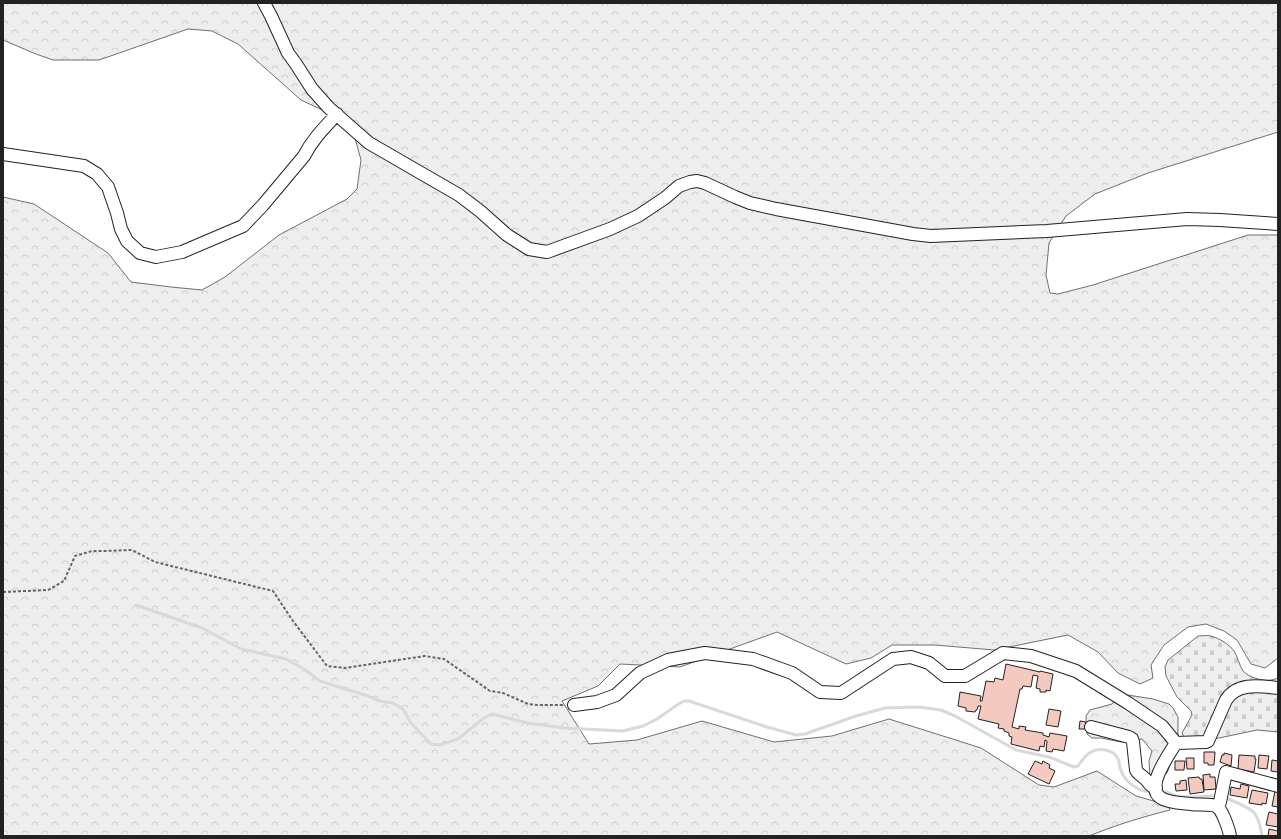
<svg xmlns="http://www.w3.org/2000/svg" width="1281" height="839" viewBox="0 0 1281 839" font-family="'PT Serif',serif">
<style>
.forest{fill:url(#forest-crowns);stroke:#6f6f6f}
.cemetery{fill:url(#cemetery-stones);stroke:#6f6f6f}
.lines{fill:none;stroke-linecap:round;stroke-linejoin:round}
.stream{stroke:#d9d9d9;stroke-width:3}
.building{fill:#f3c9c0;stroke:#222}
.minor-casing{stroke:#222;stroke-width:14}
.path{stroke:#646464;stroke-width:2;stroke-dasharray:3 2;stroke-linecap:butt}
.minor{stroke:#fff;stroke-width:12}
</style>
<defs>
<pattern id="forest-crowns" width="20" height="18" patternUnits="userSpaceOnUse"><rect width="20" height="18" fill="#eee"/><path d="M2 6a3 3 0 1 1 6 0M12 15a3 3 0 1 1 6 0" fill="none" stroke="#ccc"/></pattern>
<pattern id="cemetery-stones" width="16" height="16" patternUnits="userSpaceOnUse"><rect width="16" height="16" fill="#eee"/><path d="M2 7V4a2 2 0 0 1 4 0v3zM10 15v-3a2 2 0 0 1 4 0v3z" fill="#ccc"/></pattern>
</defs>
<rect width="100%" height="100%" fill="#fff"/>
<path class="forest" d="M 3,3 L 1278,3 L 1278,132 L 1148,173 L 1095,194 L 1066,216 L 1049,243 L 1046,275 L 1050,293 L 1058,294 L 1093,285 L 1248,235 L 1278,235 L 1278,658 L 1265,668 L 1251,664 L 1237,640 L 1224,631 L 1206,624 L 1188,627 L 1164,645 L 1151,665 L 1153,678 L 1140,684 L 1118,673 L 1098,652 L 1068,635 L 994,650 L 935,645 L 892,645 L 871,658 L 846,664 L 777,632 L 680,667 L 620,664 L 598,686 L 562,701 L 589,744 L 637,740 L 702,721 L 774,742 L 832,736 L 889,719 L 981,748 L 1039,785 L 1054,787 L 1097,771 L 1136,796 L 1168,805 L 1170,810 C 1142,817 1116,825 1089,836 L 3,836 L 3,197 L 34,204 L 108,253 L 131,282 L 171,287 L 202,290 L 225,277 L 279,235 L 347,199 L 357,189 L 361,160 L 355,138 L 333,115 L 301,100 L 238,44 L 212,31 L 188,29 L 99,60 L 53,60 L 36,54 L 3,40 Z
M 1128,695 L 1153,699 L 1169,704 L 1173,708 L 1178,717 L 1178,751 L 1171,763 L 1167,773 L 1162,777 L 1150,776 L 1149,761 L 1152,751 L 1142,739 L 1121,742 L 1101,738 L 1092,738 L 1087,734 L 1086,716 L 1090,710 L 1112,704 L 1116,700 Z"/>
<path class="cemetery" d="M 1198,636 C 1202,636 1207,635 1211,636 C 1219,638 1230,645 1234,651 C 1238,657 1239,665 1243,671 C 1250,679 1269,683 1278,678 L 1278,732 L 1257,730 L 1219,738 L 1203,739 L 1184,737 L 1182,733 L 1192,715 L 1191,711 L 1177,697 L 1166,676 L 1165,667 L 1168,660 Z"/>
<g class="lines">
<path class="stream" d="M 136,605 L 202,628 L 241,649 L 286,659 L 304,669 L 320,681 L 368,696 L 379,701 L 393,703 L 403,709 L 411,723 L 431,744 L 440,745 L 458,739 L 484,718 L 492,714 L 528,723 L 564,728 L 623,731 L 643,726 L 657,719 L 677,705 L 684,701 L 689,701 L 767,727 L 796,735 L 805,734 L 856,716 L 885,708 L 919,707 L 941,710 L 955,716 L 1016,750 L 1049,757 L 1074,767 L 1078,766 C 1082,761 1085,755 1091,752 C 1099,747 1115,750 1118,759 C 1120,762 1119,765 1120,768 C 1125,783 1138,792 1153,792
M 1159,792 C 1166,790 1170,794 1177,796 C 1192,799 1204,795 1218,796
M 1223,797 C 1231,800 1251,808 1255,814 C 1259,820 1261,829 1262,836"/>
</g>
<path class="building" d="M 1006,664 L 1040,672 L 1040,671 L 1053,674 L 1050,691 L 1046,690 L 1046,692 L 1040,692 L 1040,689 L 1036,688 L 1038,676 L 1033,675 L 1031,687 L 1023,686 L 1022,689 L 1020,689 L 1012,727 L 1019,729 L 1019,726 L 1026,727 L 1025,730 L 1043,733 L 1043,735 L 1049,737 L 1050,733 L 1067,736 L 1064,751 L 1053,749 L 1052,752 L 1046,751 L 1047,741 L 1045,740 L 1044,747 L 1040,746 L 1039,751 L 1011,744 L 1012,737 L 1009,736 L 1009,733 L 1004,731 L 1004,729 L 998,728 L 999,724 L 978,719 L 981,706 L 978,706 L 977,710 L 976,710 L 975,712 L 966,711 L 966,708 L 958,706 L 960,692 L 981,696 L 980,701 L 982,701 L 986,681 L 994,682 L 995,678 L 1003,680 Z
M 1049,709 L 1061,711 L 1058,727 L 1046,725 Z
M 1080,721 L 1086,722 L 1085,729 L 1079,729 Z
M 1204,752 L 1215,752 L 1214,765 L 1208,765 L 1208,763 L 1204,763 Z
M 1224,753 L 1232,755 L 1231,766 L 1220,762 L 1222,755 L 1224,755 Z
M 1239,755 L 1255,756 L 1255,759 L 1256,759 L 1254,772 L 1238,769 Z
M 1259,755 L 1269,756 L 1267,769 L 1258,768 Z
M 1186,758 L 1194,758 L 1194,769 L 1187,769 Z
M 1272,760 L 1278,761 L 1278,772 L 1271,771 Z
M 1035,761 L 1042,764 L 1043,761 L 1050,765 L 1049,768 L 1055,771 L 1049,784 L 1028,774 Z
M 1175,761 L 1185,761 L 1184,770 L 1175,770 Z
M 1210,774 L 1210,777 L 1215,777 L 1216,789 L 1204,790 L 1203,775 Z
M 1199,777 L 1200,779 L 1202,779 L 1204,792 L 1190,794 L 1188,778 Z
M 1186,780 L 1187,790 L 1176,791 L 1175,784 L 1180,784 L 1180,781 Z
M 1241,784 L 1249,786 L 1247,798 L 1230,795 L 1231,787 L 1240,789 Z
M 1252,790 L 1268,793 L 1266,804 L 1262,803 L 1262,805 L 1249,803 Z
M 1275,791 L 1278,792 L 1278,807 L 1272,806 Z
M 1269,812 L 1278,814 L 1278,827 L 1266,825 Z
M 1269,829 L 1278,831 L 1278,836 L 1268,836 Z"/>
<g class="lines">
<defs>
<path id="minor" d="M 264,3 L 271,16 L 288,53 L 296,64 L 312,89 L 329,108 L 369,143 L 459,195 L 480,211 L 507,235 L 529,249 L 547,252 L 610,229 L 638,216 L 665,198 L 679,186 L 690,182 L 697,181 L 705,183 L 735,197 L 750,203 L 776,209 L 913,234 L 931,236 L 1047,231 L 1187,219 L 1220,220 L 1278,224
M 3,154 L 84,166 L 97,174 L 108,187 L 117,213 L 121,229 L 127,241 L 140,253 L 156,257 L 182,252 L 243,226 L 263,205 L 304,156 C 312,140 324,128 337,114
M 574,705 L 597,702 L 616,695 L 640,673 L 668,660 L 705,653 L 753,659 L 792,673 L 820,692 L 841,693 L 893,659 L 911,657 L 929,663 L 945,676 L 965,676 L 1003,653 L 1031,656 L 1076,671 L 1128,703 L 1162,726 L 1176,743
M 1091,727 L 1129,737 L 1132,739 L 1133,742 L 1136,770 C 1138,774 1140,774 1143,777 C 1149,781 1149,787 1156,788
M 1176,743 C 1170,753 1144,788 1161,798 C 1169,803 1182,803 1191,804 C 1197,805 1211,804 1216,806 C 1222,808 1229,830 1230,836
M 1176,743 L 1206,742 L 1208,741 L 1226,700 C 1237,682 1260,686 1278,688
M 1218,808 L 1220,802 L 1226,772 L 1278,786"/>
</defs>
<use href="#minor" class="minor-casing"/>
<path class="path" d="M 3,592 L 48,590 L 64,581 L 75,556 L 92,551 L 104,551 L 132,550 L 155,562 L 273,591 L 293,621 L 327,666 L 345,668 L 425,656 L 444,659 L 490,691 L 503,693 L 528,704 L 537,705 L 564,705"/>
<use href="#minor" class="minor"/>
</g>
<rect width="1281" height="839" fill="none" stroke="#222222" stroke-width="8"/>
</svg>
